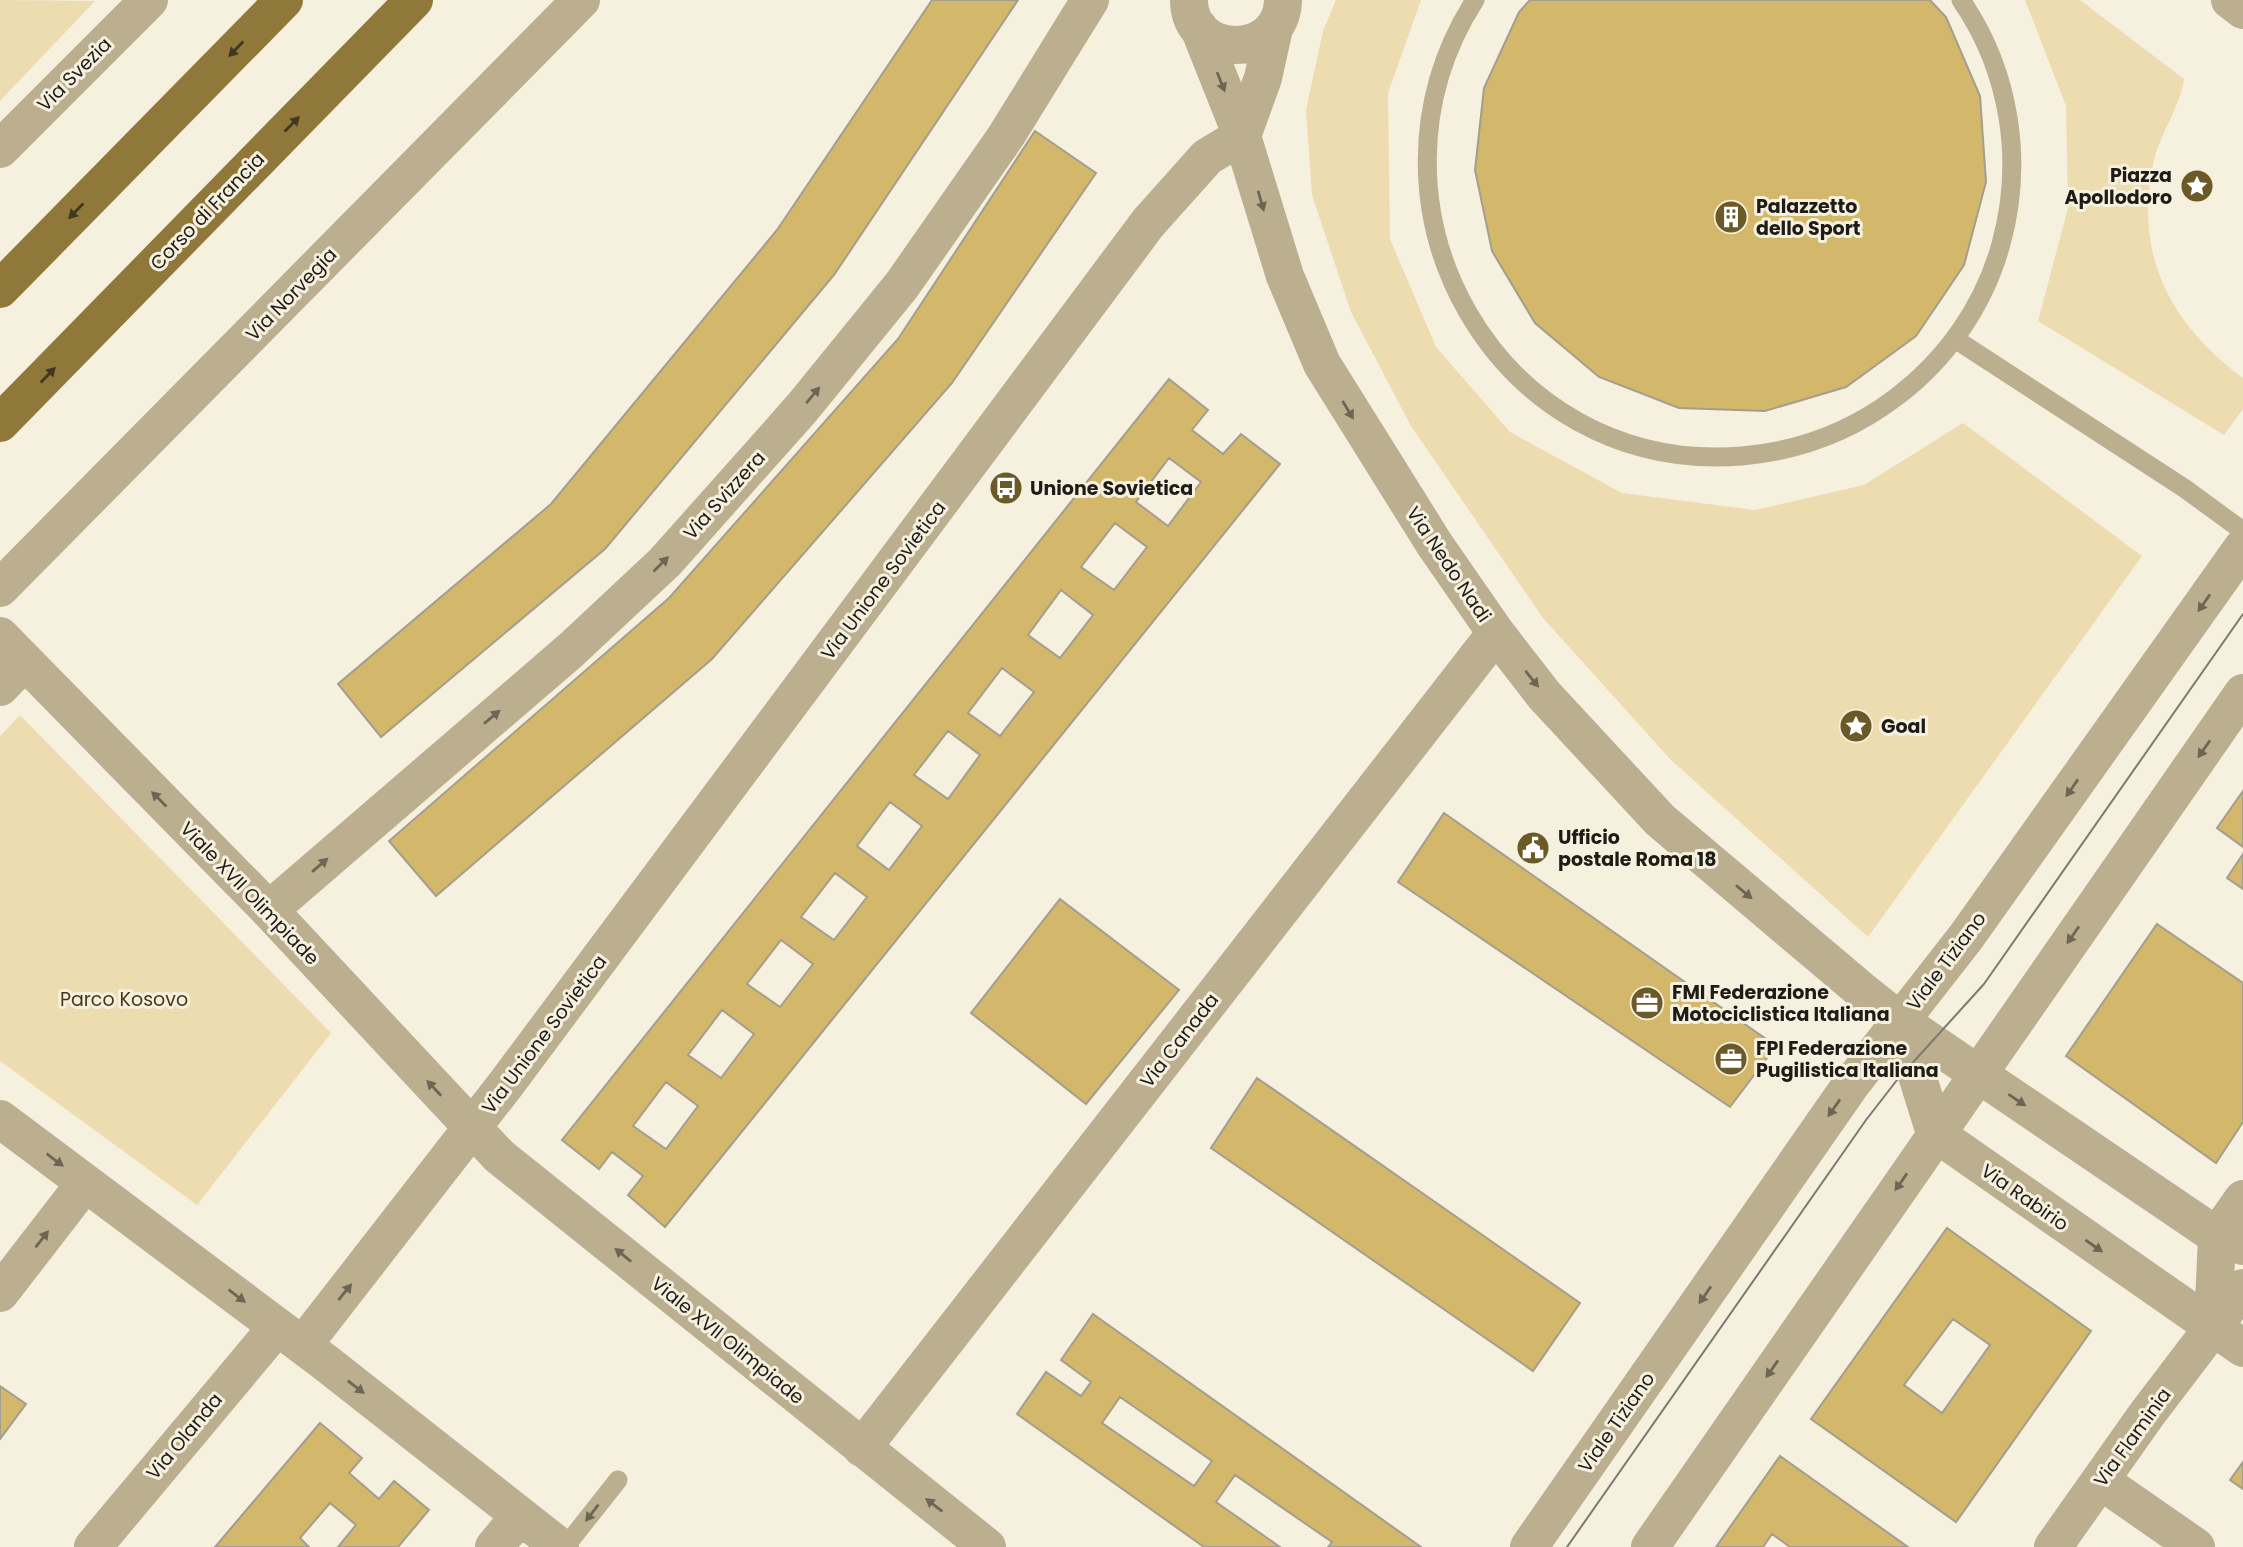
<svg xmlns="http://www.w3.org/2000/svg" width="2243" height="1547" viewBox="0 0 2243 1547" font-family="Poppins,sans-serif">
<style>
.green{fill:#eddcaf}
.building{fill:#d3b76b;stroke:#a39e8e;stroke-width:2;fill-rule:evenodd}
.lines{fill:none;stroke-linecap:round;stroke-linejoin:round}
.service{stroke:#bbaf90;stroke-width:19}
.minor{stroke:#bbaf90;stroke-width:38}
.tertiary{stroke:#bbaf90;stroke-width:38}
.primary{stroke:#8f783a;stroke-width:38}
.tram{stroke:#7e7a6f;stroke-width:2}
.oneway{fill:#413822}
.oneway2{fill:#6d6654}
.labels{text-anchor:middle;stroke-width:6;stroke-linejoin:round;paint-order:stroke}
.street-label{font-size:19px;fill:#1f1c17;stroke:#f6f0df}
.poi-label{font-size:19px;font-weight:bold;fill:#1f1c17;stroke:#f6f0df;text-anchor:start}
.park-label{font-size:19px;fill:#453917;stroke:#f6f0df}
</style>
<rect width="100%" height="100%" fill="#f6f0df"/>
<path class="green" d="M 0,0 L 95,1 L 0,101 Z
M 1336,0 L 1421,0 L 1388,93 L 1390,239 L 1436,347 L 1510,432 L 1622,493 L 1755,510 L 1864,485 L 1963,423 L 2142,556 L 1868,937 L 1670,759 L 1543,618 L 1411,426 L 1351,312 L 1312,195 L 1306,110 L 1323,31 Z
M 2025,0 L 2080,0 L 2184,79 C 2180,107 2161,132 2154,160 C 2133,253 2169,323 2243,378 L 2243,409 L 2224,435 L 2038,321 L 2068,208 L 2066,106 Z
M 20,715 L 331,1033 L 197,1205 L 0,1061 L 0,736 Z"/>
<path class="building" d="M 932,0 L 1018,0 L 834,275 L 605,549 L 381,737 L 338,684 L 551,504 L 777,230 Z
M 1530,0 L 1930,0 L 1946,17 L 1980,96 L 1986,182 L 1964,265 L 1916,336 L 1846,387 L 1765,411 L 1679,408 L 1599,377 L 1535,323 L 1492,251 L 1475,170 L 1484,88 L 1519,12 Z
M 1035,131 L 1096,173 L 952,383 L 712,659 L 436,896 L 389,841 L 669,598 L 898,339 Z
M 1169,379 L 1208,410 L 1192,430 L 1223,454 L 1241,434 L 1280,464 L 665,1227 L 628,1195 L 643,1176 L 612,1152 L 599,1169 L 562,1140 ZM 1169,458 L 1201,482 L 1168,526 L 1136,502 ZM 1115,523 L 1147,547 L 1114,590 L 1081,567 ZM 1061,590 L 1093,615 L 1060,658 L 1028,635 ZM 1002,668 L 1034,692 L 1000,736 L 968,713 ZM 948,731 L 980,755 L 948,799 L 914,775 ZM 890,802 L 922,826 L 889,870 L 857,846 ZM 835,873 L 867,897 L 834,940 L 801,917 ZM 781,940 L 813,964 L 780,1007 L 747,984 ZM 722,1010 L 754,1034 L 721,1078 L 688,1055 ZM 666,1082 L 698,1106 L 666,1149 L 633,1126 Z
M 2243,791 L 2243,847 L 2217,828 Z
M 1444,813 L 1776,1046 L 1730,1107 L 1398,882 Z
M 2243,854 L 2243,889 L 2227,878 Z
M 1060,899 L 1179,990 L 1086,1104 L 971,1013 Z
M 2157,924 L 2243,983 L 2243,1122 L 2216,1163 L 2066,1056 Z
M 1257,1078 L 1580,1303 L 1533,1371 L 1211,1148 Z
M 1947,1228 L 2091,1331 L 1956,1522 L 1811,1419 ZM 1953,1319 L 1990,1345 L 1942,1413 L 1904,1385 Z
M 1093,1314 L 1421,1547 L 1328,1547 L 1332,1542 L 1235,1475 L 1216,1502 L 1280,1547 L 1204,1547 L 1017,1414 L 1046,1372 L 1081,1396 L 1091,1382 L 1061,1360 ZM 1120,1397 L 1212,1461 L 1194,1486 L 1102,1423 Z
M 0,1386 L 26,1404 L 0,1439 Z
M 320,1423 L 362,1458 L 349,1473 L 379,1499 L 394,1481 L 429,1510 L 398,1547 L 338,1547 L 356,1525 L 330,1503 L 300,1538 L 309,1547 L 215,1547 Z
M 1780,1456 L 1908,1547 L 1790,1547 L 1772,1534 L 1763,1547 L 1716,1547 Z
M 2243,1462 L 2243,1489 L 2230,1480 Z"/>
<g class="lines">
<path class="service" d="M 1475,0 C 1345,203 1496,476 1742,456 C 1798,451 1850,432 1895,398 C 1946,360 1984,306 2001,244 C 2024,161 2010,71 1961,0
M 1955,339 L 2184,488 L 2243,531
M 565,1547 L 618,1480"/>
<path class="minor" d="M 1189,0 C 1189,60 1282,60 1283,0
M 2230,0 L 2243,10
M 1199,28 L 1242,136 L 1285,276 L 1322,364 L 1435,545 L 1496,633 L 1544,695 L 1660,820 L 1861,990 L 1900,1021 L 2217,1236 L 2243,1246
M 0,149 L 149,0
M 0,588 L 581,0
M 0,636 L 269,910 L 499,1156 L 987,1547
M 0,687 L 24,662
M 269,910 L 571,650 L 665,562 L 802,408 L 902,285 L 1006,136 L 1090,0
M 1900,1021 L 1935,1133 L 2243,1348
M 0,1119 L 326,1363 L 560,1547
M 0,1293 L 85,1183
M 2213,1327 L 2217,1236 L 2243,1199
M 303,1345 L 506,1084 L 1148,223 L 1207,157 L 1242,136 L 1263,78 L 1274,28
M 862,1448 L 1496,633
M 2101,1481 L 2196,1547
M 93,1547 L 277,1327
M 494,1547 L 520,1516
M 1650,1547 L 2243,693"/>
<path class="tertiary" d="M 1529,1547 L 1852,1083 L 1966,937 L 2243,547
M 2053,1547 L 2147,1414 L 2243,1288"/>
<path class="primary" d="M 0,289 L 284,0
M 0,423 L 414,0"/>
<path class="tram" d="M 1567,1547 L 1866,1120 L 1897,1080 L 1984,984 L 2243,614"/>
</g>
<defs><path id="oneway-solid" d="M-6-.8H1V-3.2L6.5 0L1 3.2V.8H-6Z" transform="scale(1.75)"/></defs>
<g class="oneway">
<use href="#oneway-solid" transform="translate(236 49) rotate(134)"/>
<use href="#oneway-solid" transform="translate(292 124) rotate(-45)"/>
<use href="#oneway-solid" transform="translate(76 211) rotate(134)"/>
<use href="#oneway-solid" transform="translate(48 375) rotate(-46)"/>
</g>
<g class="oneway2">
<use href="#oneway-solid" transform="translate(1221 82) rotate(68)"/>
<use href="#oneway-solid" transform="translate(1261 201) rotate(74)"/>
<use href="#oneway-solid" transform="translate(813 395) rotate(-50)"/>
<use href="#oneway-solid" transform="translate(1348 410) rotate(59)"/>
<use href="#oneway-solid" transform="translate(661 564) rotate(-45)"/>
<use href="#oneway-solid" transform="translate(2204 603) rotate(125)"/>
<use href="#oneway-solid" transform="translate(1532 679) rotate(51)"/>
<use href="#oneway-solid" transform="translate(492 717) rotate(-40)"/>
<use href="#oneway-solid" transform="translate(2204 749) rotate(125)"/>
<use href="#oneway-solid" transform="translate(2072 788) rotate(125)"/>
<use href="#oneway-solid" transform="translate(159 799) rotate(-135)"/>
<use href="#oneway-solid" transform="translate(320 865) rotate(-41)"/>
<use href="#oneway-solid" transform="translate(1744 892) rotate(40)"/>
<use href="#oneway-solid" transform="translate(2073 935) rotate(125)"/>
<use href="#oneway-solid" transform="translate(434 1088) rotate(-133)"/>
<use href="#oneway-solid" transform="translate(2017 1100) rotate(34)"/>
<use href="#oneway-solid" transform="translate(1834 1108) rotate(125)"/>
<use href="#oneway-solid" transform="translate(55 1160) rotate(37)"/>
<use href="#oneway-solid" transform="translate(1901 1182) rotate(125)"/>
<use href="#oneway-solid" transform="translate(42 1239) rotate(-52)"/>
<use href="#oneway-solid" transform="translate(2094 1246) rotate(35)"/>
<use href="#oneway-solid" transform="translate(623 1255) rotate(-141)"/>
<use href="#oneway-solid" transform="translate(345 1292) rotate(-51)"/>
<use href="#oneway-solid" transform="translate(1705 1295) rotate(125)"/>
<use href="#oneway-solid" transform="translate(237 1296) rotate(37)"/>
<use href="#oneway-solid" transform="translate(1772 1369) rotate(125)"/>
<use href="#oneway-solid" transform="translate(356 1387) rotate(38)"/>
<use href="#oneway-solid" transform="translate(934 1505) rotate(-142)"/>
<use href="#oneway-solid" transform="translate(592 1513) rotate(128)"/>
</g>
<defs>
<symbol id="sight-disc" viewBox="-11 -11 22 22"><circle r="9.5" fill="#6b5927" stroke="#f6f0df"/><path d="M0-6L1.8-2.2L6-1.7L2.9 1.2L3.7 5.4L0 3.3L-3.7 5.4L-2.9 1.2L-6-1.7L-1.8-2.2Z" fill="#fff"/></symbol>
<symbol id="building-disc" viewBox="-11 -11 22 22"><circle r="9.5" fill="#6b5927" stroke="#f6f0df"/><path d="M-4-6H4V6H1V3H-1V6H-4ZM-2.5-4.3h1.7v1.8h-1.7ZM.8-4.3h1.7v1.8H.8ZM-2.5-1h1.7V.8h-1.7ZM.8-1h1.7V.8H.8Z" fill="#fff"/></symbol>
<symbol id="bus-disc" viewBox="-11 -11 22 22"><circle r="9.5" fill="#6b5927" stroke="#f6f0df"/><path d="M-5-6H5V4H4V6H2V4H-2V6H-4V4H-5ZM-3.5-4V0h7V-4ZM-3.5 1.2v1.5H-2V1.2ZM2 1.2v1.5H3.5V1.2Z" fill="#fff"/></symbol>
<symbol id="civic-disc" viewBox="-11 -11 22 22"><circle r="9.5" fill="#6b5927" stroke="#f6f0df"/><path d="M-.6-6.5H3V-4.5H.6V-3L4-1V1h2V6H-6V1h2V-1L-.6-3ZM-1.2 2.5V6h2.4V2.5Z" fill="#fff"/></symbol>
<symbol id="office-disc" viewBox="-11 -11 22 22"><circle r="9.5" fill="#6b5927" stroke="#f6f0df"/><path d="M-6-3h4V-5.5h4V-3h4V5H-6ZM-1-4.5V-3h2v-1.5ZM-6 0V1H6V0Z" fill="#fff"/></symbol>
</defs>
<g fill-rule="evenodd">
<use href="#sight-disc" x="2178" y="167" width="38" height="38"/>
<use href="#building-disc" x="1712" y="198" width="38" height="38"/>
<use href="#bus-disc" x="987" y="469" width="38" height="38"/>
<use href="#sight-disc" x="1837" y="707" width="38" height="38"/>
<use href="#civic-disc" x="1514" y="829" width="38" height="38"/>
<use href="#office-disc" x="1628" y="984" width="38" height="38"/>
<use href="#office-disc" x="1712" y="1040" width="38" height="38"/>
</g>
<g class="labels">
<g class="street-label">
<text transform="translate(74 74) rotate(-45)" y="7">Via Svezia</text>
<text transform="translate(207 211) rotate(-46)" y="7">Corso di Francia</text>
<text transform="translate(291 294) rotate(-46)" y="7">Via Norvegia</text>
<text transform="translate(724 495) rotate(-48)" y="7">Via Svizzera</text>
<text transform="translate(1449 564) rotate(56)" y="7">Via Nedo Nadi</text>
<text transform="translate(883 580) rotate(-53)" y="7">Via Unione Sovietica</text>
<text transform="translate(250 893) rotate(46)" y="7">Viale XVII Olimpiade</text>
<text transform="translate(1946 961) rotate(-53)" y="7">Viale Tiziano</text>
<text transform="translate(544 1034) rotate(-53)" y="7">Via Unione Sovietica</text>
<text transform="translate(1179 1040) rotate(-52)" y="7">Via Canada</text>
<text transform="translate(2025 1197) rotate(35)" y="7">Via Rabirio</text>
<text transform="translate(728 1340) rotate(39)" y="7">Viale XVII Olimpiade</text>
<text transform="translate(1616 1422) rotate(-55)" y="7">Viale Tiziano</text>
<text transform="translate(184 1436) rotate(-50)" y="7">Via Olanda</text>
<text transform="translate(2132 1437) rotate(-54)" y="7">Via Flaminia</text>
</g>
<g class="poi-label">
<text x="2172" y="182" text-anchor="end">Piazza<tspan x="2172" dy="22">Apollodoro</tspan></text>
<text x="1756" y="213">Palazzetto<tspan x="1756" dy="22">dello Sport</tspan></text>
<text x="1030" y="495">Unione Sovietica</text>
<text x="1881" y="733">Goal</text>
<text x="1558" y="844">Ufficio<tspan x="1558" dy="22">postale Roma 18</tspan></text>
<text x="1672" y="999">FMI Federazione<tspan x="1672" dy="22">Motociclistica Italiana</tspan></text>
<text x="1756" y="1055">FPI Federazione<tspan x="1756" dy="22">Pugilistica Italiana</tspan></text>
</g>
<g class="park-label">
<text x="124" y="1006">Parco Kosovo</text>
</g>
</g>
</svg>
